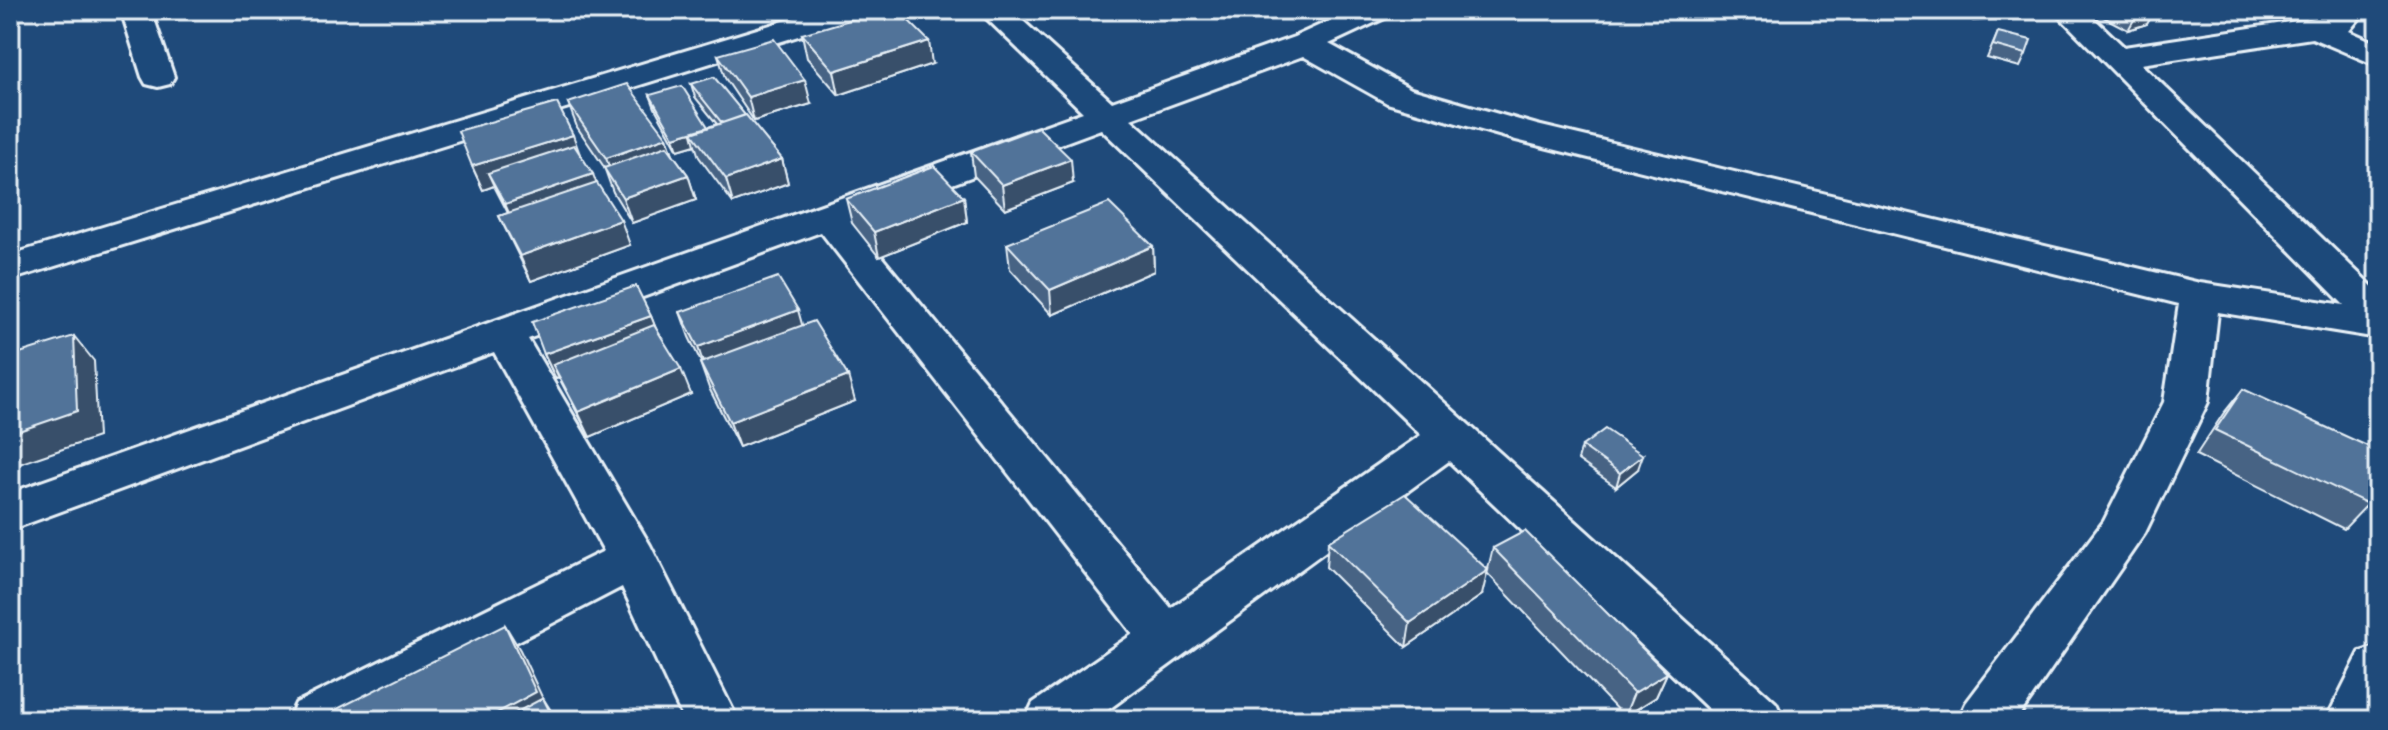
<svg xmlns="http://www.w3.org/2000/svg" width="2388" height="730" viewBox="0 0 2388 730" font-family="'Playpen Sans',sans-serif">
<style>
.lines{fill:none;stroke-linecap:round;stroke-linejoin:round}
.minor-casing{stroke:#e8f1f8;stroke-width:6}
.minor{fill:#1f4a7a;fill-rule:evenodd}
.wall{fill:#466384;stroke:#e8f1f8;stroke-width:2}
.shaded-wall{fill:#39506b;stroke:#e8f1f8;stroke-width:2}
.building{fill:#517399;stroke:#e8f1f8;stroke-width:2}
</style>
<rect width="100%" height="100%" fill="#1f4a7a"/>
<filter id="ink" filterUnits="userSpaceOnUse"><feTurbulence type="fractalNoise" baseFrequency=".0125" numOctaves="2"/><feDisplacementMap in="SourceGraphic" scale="16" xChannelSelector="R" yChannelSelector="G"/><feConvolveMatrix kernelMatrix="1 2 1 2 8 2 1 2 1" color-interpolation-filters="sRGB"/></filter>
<g filter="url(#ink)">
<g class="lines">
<defs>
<path id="minor" d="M 121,10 L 151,10 L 174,77 L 170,84 L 158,87 L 146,84 L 142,77 Z
M 820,10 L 867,10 L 863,16 L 10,280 L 10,255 Z
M 978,10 L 1011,10 L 1112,102 L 1294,37 L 1353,10 L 1393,10 L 1389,16 L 1329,44 L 1411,89 L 1537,125 L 2200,283 L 2344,305 L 2053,10 L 2085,10 L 2124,47 L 2330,16 L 2326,10 L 2359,10 L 2362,15 L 2349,31 L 2378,44 L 2378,66 L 2312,38 L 2141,64 L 2378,292 L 2378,338 L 2218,312 L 2208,402 L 2145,533 L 2016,720 L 1958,720 L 1966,703 L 2104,521 L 2164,402 L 2179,304 L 1516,140 L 1387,103 L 1303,56 L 1131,119 L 1776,703 L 1784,720 L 1720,720 L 1449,461 L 1094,720 L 1025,720 L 1033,703 L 1133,634 L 821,232 L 528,339 L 650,545 L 738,720 L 684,720 L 622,587 L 366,720 L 288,720 L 296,703 L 604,551 L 494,352 L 10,530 L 10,493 L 1083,112 ZM 1101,129 L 1421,435 L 1171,608 L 852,221 Z
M 2378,646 L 2378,720 L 2326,720 L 2360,652 Z"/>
</defs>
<use href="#minor" class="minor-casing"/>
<use href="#minor" class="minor"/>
</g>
<path class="wall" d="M 1961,10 L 2036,10 L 2033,17 L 1973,21 Z
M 2090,10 L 2151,10 L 2154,12 L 2147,24 L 2128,30 Z
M 1998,32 L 2026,54 L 2020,67 L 1987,58 Z
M 802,34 L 932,64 L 839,95 L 807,58 Z
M 718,55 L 811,104 L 754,121 L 725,78 Z
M 691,84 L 745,115 L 782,159 L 788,183 L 733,203 L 699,157 L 695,145 L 678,150 L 655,108 L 650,95 L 708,127 L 717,124 L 695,97 Z
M 568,103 L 667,137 L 673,154 L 688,175 L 696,200 L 632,223 L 613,192 L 604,167 L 577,127 Z
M 971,152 L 1073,183 L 1005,209 L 974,176 Z
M 581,155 L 630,245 L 531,281 L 499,216 L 508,213 L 494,186 L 483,190 L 472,166 Z
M 964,197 L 967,222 L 879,257 L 852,223 L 846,199 Z
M 1007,244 L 1153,246 L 1154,271 L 1052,315 L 1010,269 Z
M 680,312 L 802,325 L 855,401 L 739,447 L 709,388 L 700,363 L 701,362 L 689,337 Z
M 651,316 L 656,329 L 691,394 L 590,437 L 559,378 L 556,379 L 544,354 Z
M 2243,389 L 2368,504 L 2344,529 L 2196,455 L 2223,414 Z
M 1582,446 L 1638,469 L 1616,487 L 1578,460 Z
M 1328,542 L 1482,595 L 1406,647 L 1326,567 Z
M 1493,548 L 1667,673 L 1656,697 L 1624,717 L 1487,573 Z"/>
<path class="shaded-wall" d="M 2154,12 L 2147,24 L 2128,30 L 2135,18 Z
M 929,41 L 932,64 L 839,95 L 834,71 Z
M 805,80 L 811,104 L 754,121 L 748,97 Z
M 708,127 L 692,133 L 695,145 L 678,150 L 674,137 Z
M 573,135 L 582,160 L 488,173 L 494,186 L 483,190 L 472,166 Z
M 667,137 L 675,161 L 615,182 L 606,158 Z
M 782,159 L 788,183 L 733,203 L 726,179 Z
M 1071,159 L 1073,183 L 1005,209 L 1002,185 Z
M 593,174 L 602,199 L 516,229 L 505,204 Z
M 688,175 L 696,200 L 632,223 L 623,198 Z
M 964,197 L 967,222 L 879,257 L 874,232 Z
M 621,220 L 630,245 L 531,281 L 520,256 Z
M 1153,246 L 1154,271 L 1052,315 L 1050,290 Z
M 798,310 L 805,335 L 706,372 L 698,347 Z
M 651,316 L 661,341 L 553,365 L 559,378 L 556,379 L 544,354 Z
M 74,336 L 94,361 L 98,437 L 10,467 L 10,434 Z
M 681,369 L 691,394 L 590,437 L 578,412 Z
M 848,376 L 855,401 L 739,447 L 730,422 Z
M 1643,455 L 1638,469 L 1616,487 L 1620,473 Z
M 1488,570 L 1482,595 L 1406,647 L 1410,623 Z
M 505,625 L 520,650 L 551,716 L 544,720 L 484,720 Z
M 1667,673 L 1656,697 L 1624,717 L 1634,693 Z
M 543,698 L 557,720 L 554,720 Z"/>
<path class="building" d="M 883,10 L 898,10 L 929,41 L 834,71 L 802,34 Z
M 2120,10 L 2151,10 L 2154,12 L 2135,18 Z
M 1998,32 L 2031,40 L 2026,54 L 1993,45 Z
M 774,39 L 805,80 L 748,97 L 718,55 Z
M 714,77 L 745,115 L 722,123 L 691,84 Z
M 627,84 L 667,137 L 606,158 L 568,103 Z
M 682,86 L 708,127 L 674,137 L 650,95 Z
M 557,103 L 573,135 L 472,166 L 458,131 Z
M 746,115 L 782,159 L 726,179 L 692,133 Z
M 1038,127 L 1071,159 L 1002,185 L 971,152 Z
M 574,145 L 593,174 L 505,204 L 488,173 Z
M 667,146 L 688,175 L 623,198 L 604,168 Z
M 934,166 L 964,197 L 874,232 L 846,199 Z
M 597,183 L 621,220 L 520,256 L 499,216 Z
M 1109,203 L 1153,246 L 1050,290 L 1007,244 Z
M 778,277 L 798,310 L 698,347 L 680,312 Z
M 636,286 L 651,316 L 544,354 L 532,322 Z
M 814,321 L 848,376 L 730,422 L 700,363 Z
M 654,325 L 681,369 L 578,412 L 553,365 Z
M 74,336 L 77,411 L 10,434 L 10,356 Z
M 2243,389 L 2378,451 L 2378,484 L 2368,504 L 2215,430 Z
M 1605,429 L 1643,455 L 1620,473 L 1582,446 Z
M 1405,494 L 1488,570 L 1410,623 L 1328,542 Z
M 1525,531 L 1667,673 L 1634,693 L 1493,548 Z
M 505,625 L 536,692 L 484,720 L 324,720 L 323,716 Z
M 543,698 L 554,720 L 502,720 Z"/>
</g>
<rect width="2388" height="730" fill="none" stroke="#1f4a7a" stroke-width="40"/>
<rect x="20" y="20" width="2348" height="690" fill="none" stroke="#e8f1f8" stroke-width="3" filter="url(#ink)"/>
</svg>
